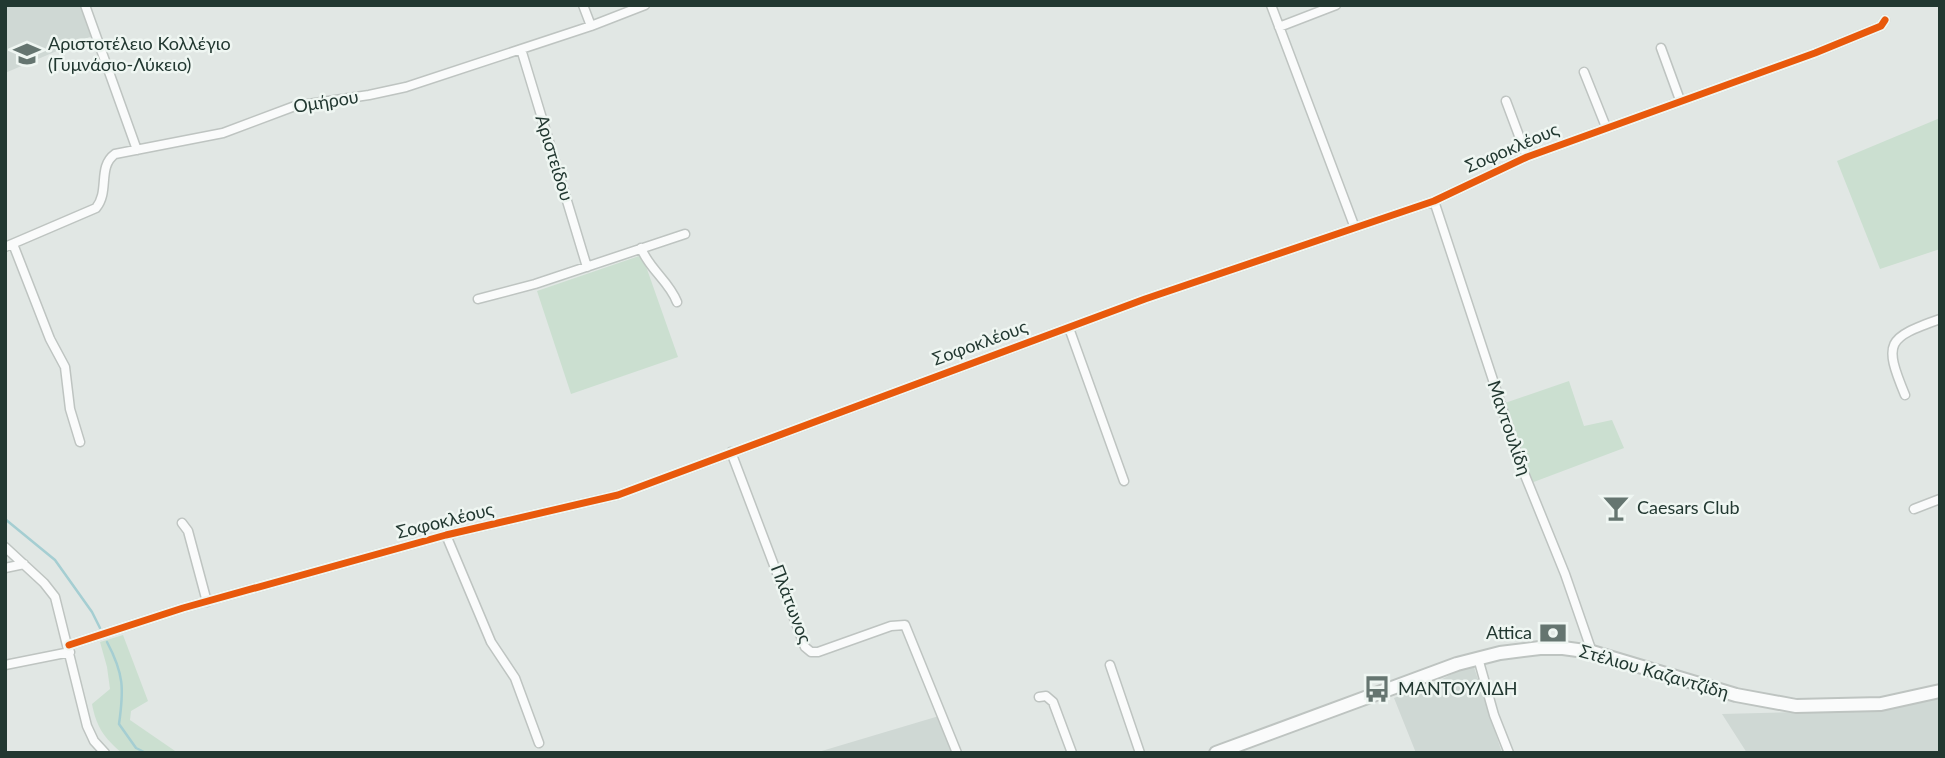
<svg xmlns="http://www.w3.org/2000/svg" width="1945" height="758" viewBox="0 0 1945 758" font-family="Lato,sans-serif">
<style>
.built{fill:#cfd8d4}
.green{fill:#cbdfd0}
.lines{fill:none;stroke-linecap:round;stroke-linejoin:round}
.stream{stroke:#a5ced2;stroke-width:2.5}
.street-casing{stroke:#bec4c1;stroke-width:11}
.secondary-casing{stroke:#bec4c1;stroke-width:16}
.street{stroke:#fafbfb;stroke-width:8}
.secondary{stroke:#fafbfb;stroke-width:12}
.cycleway-casing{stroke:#eff6f2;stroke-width:11}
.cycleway{stroke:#e8590c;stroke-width:7}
.labels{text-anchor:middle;stroke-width:5;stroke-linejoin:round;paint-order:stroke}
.poi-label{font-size:18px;fill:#223831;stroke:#eff6f2;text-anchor:start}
.street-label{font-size:18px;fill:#223831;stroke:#eff6f2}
</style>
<rect width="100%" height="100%" fill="#e1e7e4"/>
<path class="built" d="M 5,5 L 81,5 L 92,36 L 5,73 Z
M 1473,664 L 1502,753 L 1416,753 L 1394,698 L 1434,683 Z
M 1940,695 L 1940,753 L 1747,753 L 1722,714 L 1841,711 L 1892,707 Z
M 939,716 L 953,753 L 815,753 Z"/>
<path class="green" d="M 1940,118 L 1940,249 L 1880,269 L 1837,161 Z
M 642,255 L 678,357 L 571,394 L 537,291 Z
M 1569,381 L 1584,426 L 1612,420 L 1624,448 L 1531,483 L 1505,403 Z
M 123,635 L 148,701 L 131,711 L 130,720 L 178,753 L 122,753 C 104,738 96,726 92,704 L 110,689 L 107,667 L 100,642 Z"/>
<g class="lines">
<path class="stream" d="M 5,519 L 55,560 L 92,612 L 100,628
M 107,642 C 124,674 124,689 119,724 L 136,748 L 146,753"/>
<defs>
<path id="street" d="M 85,5 L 137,150
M 583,5 L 591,26
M 1271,5 L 1355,228
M 1279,27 L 1336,5
M 1661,48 L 1680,100
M 521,49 L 587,267
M 1584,72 L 1606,127
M 1506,101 L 1527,157
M 1434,201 L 1522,468 L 1565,574 L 1592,652
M 13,244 L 50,339 L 65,367 L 70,409 L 80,442
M 5,247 L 96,208 C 110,191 97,167 115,154 L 223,133 L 295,106 L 369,95 L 406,87 L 591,26 L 645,5
M 641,248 C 649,269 669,281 677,302
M 478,299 L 535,284 L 685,234
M 1069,328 L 1124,481
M 1905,395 C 1883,342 1887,338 1940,319
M 731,452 L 805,647 L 811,652 L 818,652 L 891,626 L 905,625 L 957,753
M 1914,509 L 1940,499
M 182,523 L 188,531 L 207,602
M 446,535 L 491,642 L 515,678 L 539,743
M 5,547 L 44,583 L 55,597 L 87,726 L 94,741 L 105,753
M 5,568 L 24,564
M 69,645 L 183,608 L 446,535 L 618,495 L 1145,299 L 1434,201 L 1527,157 L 1815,53 L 1881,26 L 1885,20
M 1478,658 L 1494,715 L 1509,753
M 5,665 L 70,652
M 1110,665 L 1140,753
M 1039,697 L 1046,696 L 1053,702 L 1072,753"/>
<path id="secondary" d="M 1216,753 L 1457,664 L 1500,653 L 1540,648 L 1563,648 L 1592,652 L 1736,695 L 1796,706 L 1881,704 L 1940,691"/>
</defs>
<use href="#street" class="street-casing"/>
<use href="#secondary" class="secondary-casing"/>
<use href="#street" class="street"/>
<use href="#secondary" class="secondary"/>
<defs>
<path id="cycleway" d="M 69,645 L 183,608 L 446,535 L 618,495 L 1145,299 L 1434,201 L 1527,157 L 1815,53 L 1881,26 L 1885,20"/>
</defs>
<use href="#cycleway" class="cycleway-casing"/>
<use href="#cycleway" class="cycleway"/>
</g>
<defs>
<symbol id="school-bare" viewBox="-9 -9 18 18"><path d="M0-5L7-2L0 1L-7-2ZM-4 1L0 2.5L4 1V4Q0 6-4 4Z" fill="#657570" stroke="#eff6f2" stroke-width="2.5" paint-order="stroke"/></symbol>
<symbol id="bar-bare" viewBox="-9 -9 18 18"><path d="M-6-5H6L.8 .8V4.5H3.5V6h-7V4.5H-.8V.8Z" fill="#657570" stroke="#eff6f2" stroke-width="2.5" paint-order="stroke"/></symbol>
<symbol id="bank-bare" viewBox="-9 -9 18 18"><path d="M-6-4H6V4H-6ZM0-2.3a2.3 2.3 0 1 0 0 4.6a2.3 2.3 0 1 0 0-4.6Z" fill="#657570" stroke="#eff6f2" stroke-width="2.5" paint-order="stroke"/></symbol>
<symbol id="bus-bare" viewBox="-9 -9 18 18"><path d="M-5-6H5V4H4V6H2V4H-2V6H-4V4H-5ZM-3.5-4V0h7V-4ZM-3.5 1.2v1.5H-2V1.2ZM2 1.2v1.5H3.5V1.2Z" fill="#657570" stroke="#eff6f2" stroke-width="2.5" paint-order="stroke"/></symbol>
</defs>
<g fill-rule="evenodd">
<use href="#school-bare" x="8" y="35" width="38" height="38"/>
<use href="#bar-bare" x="1597" y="489" width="38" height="38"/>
<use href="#bank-bare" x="1534" y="614" width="38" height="38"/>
<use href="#bus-bare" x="1358" y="670" width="38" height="38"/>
</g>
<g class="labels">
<g class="poi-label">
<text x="48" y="50">Αριστοτέλειο Κολλέγιο<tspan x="48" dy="21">(Γυμνάσιο-Λύκειο)</tspan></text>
<text x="1637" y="514">Caesars Club</text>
<text x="1532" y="639" text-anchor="end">Attica</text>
<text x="1398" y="695">ΜΑΝΤΟΥΛΙΔΗ</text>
</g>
<g class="street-label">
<text transform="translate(326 102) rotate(-9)" y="6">Ομήρου</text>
<text transform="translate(1512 148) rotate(-23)" y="6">Σοφοκλέους</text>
<text transform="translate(554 158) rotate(73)" y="6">Αριστείδου</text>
<text transform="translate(980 343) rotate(-20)" y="6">Σοφοκλέους</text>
<text transform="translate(1509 428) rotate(71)" y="6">Μαντουλίδη</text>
<text transform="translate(445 521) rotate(-14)" y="6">Σοφοκλέους</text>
<text transform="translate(791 604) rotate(69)" y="6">Πλάτωνος</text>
<text transform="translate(1654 672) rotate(16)" y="6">Στέλιου Καζαντζίδη</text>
</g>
</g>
<rect width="1945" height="758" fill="none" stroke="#223831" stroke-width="14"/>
</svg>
